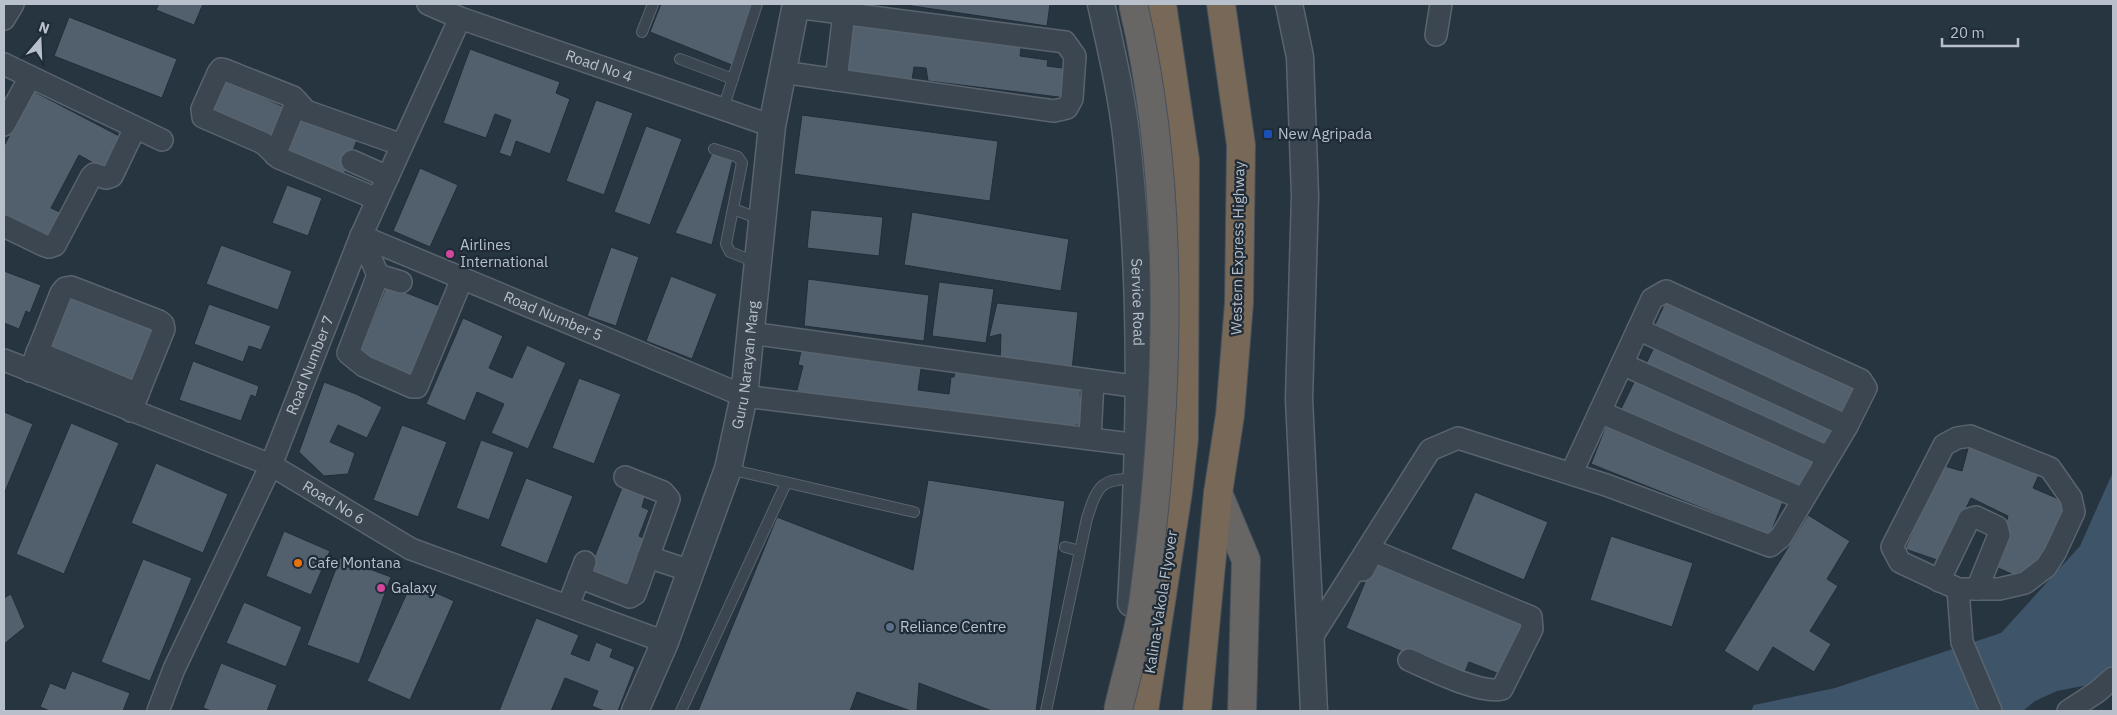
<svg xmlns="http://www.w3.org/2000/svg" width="2117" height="715" viewBox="0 0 2117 715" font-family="'IBM Plex Sans',sans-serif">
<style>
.water{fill:#3d5469}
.building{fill:#52606e;stroke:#222d38}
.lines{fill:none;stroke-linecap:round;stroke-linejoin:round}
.service-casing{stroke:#59646e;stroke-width:12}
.minor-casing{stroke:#59646e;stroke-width:24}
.tertiary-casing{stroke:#59646e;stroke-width:29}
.trunk-casing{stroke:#46515b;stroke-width:30}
.motorway-casing{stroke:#46515b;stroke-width:30}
.service{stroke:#3b4651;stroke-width:10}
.minor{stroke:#3b4651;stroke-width:21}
.tertiary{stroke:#3b4651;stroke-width:26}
.trunk{stroke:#686664;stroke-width:28}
.motorway{stroke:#776858;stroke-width:28}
.trunk-bridge-casing{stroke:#46515b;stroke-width:30;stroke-linecap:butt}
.trunk-bridge{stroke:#686664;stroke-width:28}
.transit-dot{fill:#1a4fb4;stroke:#1f2b36;stroke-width:2}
.hotel-dot{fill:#d1479c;stroke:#1f2b36;stroke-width:2}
.food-dot{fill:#e8710a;stroke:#1f2b36;stroke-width:2}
.service-dot{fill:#5c6f8a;stroke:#1f2b36;stroke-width:2}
.labels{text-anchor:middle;stroke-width:4.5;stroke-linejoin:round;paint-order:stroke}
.street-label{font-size:15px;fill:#b8c1cb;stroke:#1f2b36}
.poi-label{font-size:15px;fill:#b8c1cb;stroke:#1f2b36;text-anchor:start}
</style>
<rect width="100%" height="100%" fill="#273541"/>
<path class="water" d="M 2113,472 L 2113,671 L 2088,685 L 2057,691 L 2035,701 L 2023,711 L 1751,711 L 1754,705 L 1835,688 L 2001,633 L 2080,546 Z"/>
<path class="building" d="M 159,4 L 203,4 L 194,25 L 156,10 Z
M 661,4 L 752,4 L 732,65 L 650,32 Z
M 899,4 L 1050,4 L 1047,26 Z
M 69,17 L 177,59 L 162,98 L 54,56 Z
M 852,19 L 1022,40 L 1020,56 L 1048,60 L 1047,66 L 1070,69 L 1067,98 L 928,81 L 926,68 L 914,67 L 912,80 L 846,72 Z
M 470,49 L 560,82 L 556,93 L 570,99 L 550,154 L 516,141 L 511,157 L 499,153 L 511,120 L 495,114 L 486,138 L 443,123 Z
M 224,79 L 286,108 L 271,139 L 211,112 Z
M 33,91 L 123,138 L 106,170 L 79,155 L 51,208 L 64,214 L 50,241 L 4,218 L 4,146 Z
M 596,100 L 633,113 L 604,195 L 566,181 Z
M 802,115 L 998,141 L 990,201 L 794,174 Z
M 300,118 L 357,140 L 342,180 L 284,159 Z
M 646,126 L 682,139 L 650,225 L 614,212 Z
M 713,151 L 733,159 L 712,245 L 675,233 Z
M 420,168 L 458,185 L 430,247 L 393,231 Z
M 287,185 L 322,198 L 308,236 L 272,223 Z
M 811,210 L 883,217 L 879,256 L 807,248 Z
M 912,212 L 1069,239 L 1061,291 L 904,265 Z
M 221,245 L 292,271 L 278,310 L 206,284 Z
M 611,247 L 639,257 L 616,326 L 587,316 Z
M 4,271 L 41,285 L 30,313 L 26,311 L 19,329 L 4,323 Z
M 671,276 L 717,294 L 692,359 L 646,341 Z
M 808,279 L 929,295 L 924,341 L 804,326 Z
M 939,282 L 994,289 L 986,343 L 932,336 Z
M 387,285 L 447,309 L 418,381 L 358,356 Z
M 70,293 L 160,329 L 136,387 L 46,352 Z
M 1667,299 L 1861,387 L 1846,420 L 1652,331 Z
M 997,303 L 1078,312 L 1072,370 L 1000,362 L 1001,334 L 989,337 Z
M 209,304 L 271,326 L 261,350 L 249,346 L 243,362 L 194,344 Z
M 463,318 L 503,336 L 489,368 L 512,378 L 527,345 L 566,363 L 528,449 L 491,433 L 504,404 L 477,392 L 465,421 L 426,404 Z
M 1657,341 L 1842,426 L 1829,453 L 1644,368 Z
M 821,350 L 835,353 L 834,355 L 855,358 L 922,362 L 918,390 L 949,394 L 951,377 L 954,377 L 956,365 L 1081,386 L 1080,395 L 1086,396 L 1084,426 L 1075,425 L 1075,430 L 949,416 L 949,410 L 795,398 L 803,366 L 798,365 L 801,351 L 821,354 Z
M 193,361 L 259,386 L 256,397 L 251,395 L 241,421 L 179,400 Z
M 1637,376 L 1816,459 L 1799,495 L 1620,411 Z
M 579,378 L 621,394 L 594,464 L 552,448 Z
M 324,382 L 356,394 L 382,407 L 367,438 L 338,425 L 330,442 L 355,453 L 348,474 L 324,476 L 299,452 Z
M 4,412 L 33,424 L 4,494 Z
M 71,423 L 119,443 L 64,574 L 16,554 Z
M 1607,423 L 1786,494 L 1770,535 L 1591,464 Z
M 402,425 L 447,442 L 418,517 L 373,500 Z
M 481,440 L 514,452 L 489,520 L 456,508 Z
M 1970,441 L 2042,468 L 2033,488 L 2068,503 L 2048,556 L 2020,578 L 1994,566 L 2008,516 L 1971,498 L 1940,561 L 1905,549 L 1941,465 L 1962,471 Z
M 156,463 L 228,494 L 203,553 L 131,523 Z
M 526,478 L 573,496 L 547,564 L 500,546 Z
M 928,480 L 1065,501 L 1036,711 L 992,711 L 919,683 L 917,711 L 911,711 L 857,692 L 850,711 L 698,711 L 777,517 L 913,570 Z
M 623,485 L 646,493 L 642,507 L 649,510 L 639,536 L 645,539 L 628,589 L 588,573 Z
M 1475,492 L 1548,522 L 1524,580 L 1451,549 Z
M 1808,515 L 1850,541 L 1827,579 L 1838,586 L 1810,631 L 1831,644 L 1814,672 L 1773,647 L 1758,672 L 1724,651 Z
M 284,531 L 330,551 L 311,595 L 266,576 Z
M 1611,536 L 1693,563 L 1672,627 L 1590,600 Z
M 340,558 L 391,577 L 359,664 L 307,645 Z
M 1375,558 L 1525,620 L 1502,675 L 1469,662 L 1463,677 L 1346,628 Z
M 143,559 L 192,578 L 150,681 L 101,662 Z
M 412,582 L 454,601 L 410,700 L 367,681 Z
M 11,594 L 25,627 L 4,644 L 4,598 Z
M 244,602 L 302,627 L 286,667 L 226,643 Z
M 536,618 L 579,635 L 571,654 L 589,661 L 596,642 L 613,649 L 610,657 L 635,667 L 618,711 L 604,711 L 592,706 L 598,691 L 565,678 L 551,711 L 499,711 Z
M 221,663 L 277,685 L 267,711 L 212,711 L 203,708 Z
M 72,671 L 130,693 L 123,711 L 50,711 L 40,707 L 50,683 L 65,689 Z"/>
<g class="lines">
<defs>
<path id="service" d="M 642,32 L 653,4
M 680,59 L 733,79
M 723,109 L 757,4
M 714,149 L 738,157 L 742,163 L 726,244 L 730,252 L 758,263
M 733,209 L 763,220
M 729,469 L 914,512
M 1065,547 L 1080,551
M 681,711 L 786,483
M 1046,711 L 1087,518 C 1098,485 1101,478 1137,479"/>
<g id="minor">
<path id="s1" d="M 428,4 L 460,18 L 772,126"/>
<path d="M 4,19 L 13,4"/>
<path d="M 1436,35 L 1441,4"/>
<path d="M 4,64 L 162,140"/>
<path d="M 782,72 L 1054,111 L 1067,108 L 1072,99 L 1075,56 L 1065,42 L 795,7"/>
<path d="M 836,80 L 844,13"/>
<path d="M 4,125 L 30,77"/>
<path d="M 275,155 L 297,101"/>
<path d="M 352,161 L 388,177"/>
<path d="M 377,199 L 279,158 L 263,143 L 203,117 L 202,109 L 218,73 L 221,69 L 225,70 L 293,97 L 306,111 L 402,145"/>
<path d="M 4,226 L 43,245 L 49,247 L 55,245 L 91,177 L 94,174 L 106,178 L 112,176 L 135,128"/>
<path id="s2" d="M 361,236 L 744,396 L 1139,445"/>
<path d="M 361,236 L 378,275"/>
<path d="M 401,282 L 378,275 L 348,353 L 364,366 L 412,387 L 417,387 L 462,279"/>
<path d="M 1638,329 L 1847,426"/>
<path d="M 751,333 L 1140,387"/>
<path d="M 37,352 L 138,394"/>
<path id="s3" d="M 4,360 L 271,465 L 411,549 L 665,642"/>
<path d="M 1622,364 L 1828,457"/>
<path d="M 30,371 L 61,293 L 65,288 L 71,287 L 159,321 L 163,324 L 164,329 L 131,411"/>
<path d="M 1600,412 L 1803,499"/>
<path d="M 1090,439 L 1093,381"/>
<path d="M 648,557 L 691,571"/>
<path d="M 1363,570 L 1371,555 L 1378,553 L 1531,617 L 1532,629 L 1502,689 C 1481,695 1430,669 1409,660"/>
<path d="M 579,577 L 630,597 L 635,594 L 669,499 L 663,492 L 625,477"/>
<path d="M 1939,581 L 1969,519 L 1976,517 L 1997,527 L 1999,535 L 1977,589"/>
<path d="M 1958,589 L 1999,589 L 2025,583 L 2046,567 L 2055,553 L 2074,512 L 2071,498 L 2050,468 L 1970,436 L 1957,438 L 1944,445 L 1892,547 L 1900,562 L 1958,589 L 1962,642 L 1991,711"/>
<path d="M 568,606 L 585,562"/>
<path d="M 1310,640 L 1430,450 L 1458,438 L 1606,485 L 1770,546 L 1781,537 L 1847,426 L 1866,388 L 1861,380 L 1666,291 L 1652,299 L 1571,474"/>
<path id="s4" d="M 158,711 L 174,669 L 271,465 L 361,236 L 460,18"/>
<path d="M 2068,711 L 2097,692 L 2113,678"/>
</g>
<g id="tertiary">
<path id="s5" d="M 1101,4 C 1111,49 1122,96 1127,142 C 1144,295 1140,449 1131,603"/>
<path d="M 1289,4 L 1300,57 L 1305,196 L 1299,399 L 1314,711"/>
<path id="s6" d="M 635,711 L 665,642 L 728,469 L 744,396 L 772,126 L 796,4"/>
</g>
<path id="trunk" d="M 1218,493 L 1246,560 L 1242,711"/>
<path id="motorway" d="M 1144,711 L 1178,492 L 1184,439 L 1185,160 L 1162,4
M 1197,711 L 1218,493 L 1230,415 L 1239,303 L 1241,145 L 1221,4"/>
</defs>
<use href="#service" class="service-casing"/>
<use href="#minor" class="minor-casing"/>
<use href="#tertiary" class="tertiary-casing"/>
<use href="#trunk" class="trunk-casing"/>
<use href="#motorway" class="motorway-casing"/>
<use href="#service" class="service"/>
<use href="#minor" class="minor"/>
<use href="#tertiary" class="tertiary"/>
<use href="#trunk" class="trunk"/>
<use href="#motorway" class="motorway"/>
<defs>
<path id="trunk-bridge" d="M 1118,711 C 1126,674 1139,635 1144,597 C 1169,407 1177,191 1133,4"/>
</defs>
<use href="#trunk-bridge" class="trunk-bridge-casing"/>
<use href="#trunk-bridge" class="trunk-bridge"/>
</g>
<rect class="transit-dot" x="1263" y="129" width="10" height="10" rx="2.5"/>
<g class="hotel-dot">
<circle cx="450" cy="254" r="5"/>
<circle cx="381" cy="588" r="5"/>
</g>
<circle class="food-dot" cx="298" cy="563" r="5"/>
<circle class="service-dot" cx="890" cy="627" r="5"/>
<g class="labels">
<g class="street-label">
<text dy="5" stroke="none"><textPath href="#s1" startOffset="182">Road No 4</textPath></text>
<text transform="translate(1238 248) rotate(-89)" y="5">Western Express Highway</text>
<text dy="5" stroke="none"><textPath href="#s5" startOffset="301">Service Road</textPath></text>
<text dy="5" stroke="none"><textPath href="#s2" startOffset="208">Road Number 5</textPath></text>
<text dy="5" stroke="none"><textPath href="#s4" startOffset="378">Road Number 7</textPath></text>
<text dy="5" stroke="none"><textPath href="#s6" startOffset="365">Guru Narayan Marg</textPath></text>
<text dy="5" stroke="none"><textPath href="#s3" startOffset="360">Road No 6</textPath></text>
<text transform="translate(1161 602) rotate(-81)" y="5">Kalina-Vakola Flyover</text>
</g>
<g class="poi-label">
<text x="1278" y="139">New Agripada</text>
<text x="460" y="250">Airlines<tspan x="460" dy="17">International</tspan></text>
<text x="308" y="568">Cafe Montana</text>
<text x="391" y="593">Galaxy</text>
<text x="900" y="632">Reliance Centre</text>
</g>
</g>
<rect width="2117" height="715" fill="none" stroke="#b8c1cb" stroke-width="10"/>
<g transform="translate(40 40) rotate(19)" stroke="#1f2b36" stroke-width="4" paint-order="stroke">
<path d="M0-4L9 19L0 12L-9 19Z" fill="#b8c1cb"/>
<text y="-8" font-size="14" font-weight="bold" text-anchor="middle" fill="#b8c1cb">N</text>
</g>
<path d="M1942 38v8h76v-8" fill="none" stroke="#b8c1cb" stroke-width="2.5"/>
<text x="1950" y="38" font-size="15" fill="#b8c1cb" stroke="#1f2b36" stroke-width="4" paint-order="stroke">20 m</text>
</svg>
